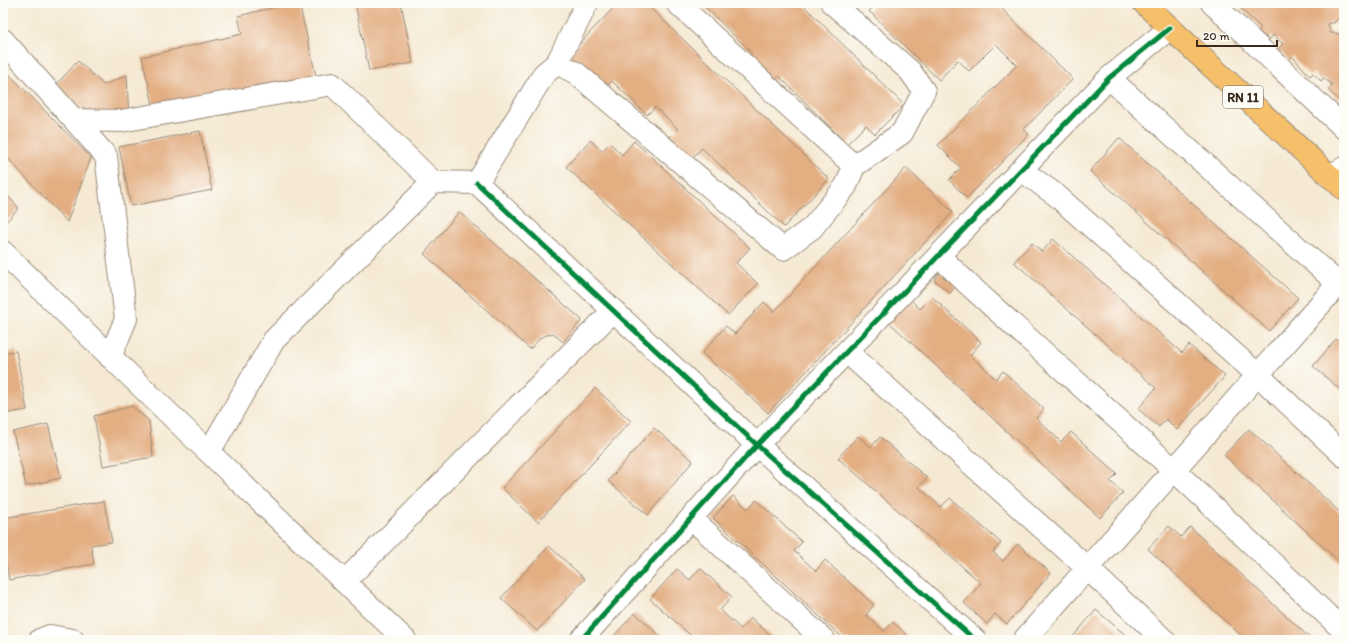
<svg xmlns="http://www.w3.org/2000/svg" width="1347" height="643" viewBox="0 0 1347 643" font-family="Itim,sans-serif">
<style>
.building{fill:#e3ae82}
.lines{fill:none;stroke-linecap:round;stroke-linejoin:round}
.street-casing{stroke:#988a78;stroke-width:24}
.primary-casing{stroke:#988a78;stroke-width:24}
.street{stroke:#fff;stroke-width:22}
.primary{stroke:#f6c06b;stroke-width:22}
.cycleway-casing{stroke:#fdfcf7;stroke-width:8}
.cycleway{stroke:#00873e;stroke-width:5}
.labels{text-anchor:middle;stroke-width:3;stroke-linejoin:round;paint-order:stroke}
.shield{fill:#fdfcf7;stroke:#75695f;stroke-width:1}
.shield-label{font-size:13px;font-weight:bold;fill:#3b2a1e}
</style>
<rect width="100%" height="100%" fill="#fdfcf7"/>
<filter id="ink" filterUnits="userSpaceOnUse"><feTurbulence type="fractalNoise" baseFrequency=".025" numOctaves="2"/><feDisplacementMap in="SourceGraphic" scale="8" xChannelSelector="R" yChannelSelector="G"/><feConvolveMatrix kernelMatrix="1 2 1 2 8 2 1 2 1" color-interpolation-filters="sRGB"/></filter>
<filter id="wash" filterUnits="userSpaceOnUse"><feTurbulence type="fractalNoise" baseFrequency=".012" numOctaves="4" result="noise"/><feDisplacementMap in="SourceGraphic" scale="16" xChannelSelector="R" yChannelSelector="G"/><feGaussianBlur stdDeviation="0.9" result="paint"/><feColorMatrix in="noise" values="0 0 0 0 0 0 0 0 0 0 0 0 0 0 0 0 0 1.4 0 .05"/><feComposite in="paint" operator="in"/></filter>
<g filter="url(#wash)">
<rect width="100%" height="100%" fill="#f5e9d3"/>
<g id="blocks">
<path class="building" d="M 292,3 L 299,3 L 317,80 L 156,117 L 142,57 L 242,34 L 238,16 Z
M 355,3 L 401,3 L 413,63 L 369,71 Z
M 618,3 L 645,3 L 829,179 L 784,227 L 702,148 L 686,164 L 664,143 L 678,129 L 655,107 L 647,115 L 612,81 L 601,93 L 565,59 Z
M 701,3 L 801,3 L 904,105 L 875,134 L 866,125 L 847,144 L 779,76 L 767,88 L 742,64 L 752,53 Z
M 877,3 L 996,3 L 1073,79 L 1024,129 L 1029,134 L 967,198 L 949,180 L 961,168 L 938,145 L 1017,65 L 996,44 L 969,71 L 958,60 L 939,80 L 869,11 Z
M 1235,3 L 1338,3 L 1342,14 L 1334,23 L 1328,23 L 1330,33 L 1336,33 L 1344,38 L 1342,42 L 1344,44 L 1344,98 L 1342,97 L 1340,101 L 1328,90 L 1332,85 L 1324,78 L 1321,81 L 1313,73 L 1310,76 L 1292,56 L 1289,60 L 1278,49 L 1283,44 L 1273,35 L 1269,40 L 1258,31 L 1261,28 Z
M 78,61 L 104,85 L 127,75 L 129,123 L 95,129 L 55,86 Z
M 8,73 L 91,158 L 67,222 L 3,153 L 3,79 Z
M 200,131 L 212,190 L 131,206 L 119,147 Z
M 1119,138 L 1298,298 L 1269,331 L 1090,171 Z
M 590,140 L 602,151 L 610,143 L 622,155 L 634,141 L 750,248 L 736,263 L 758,284 L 728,315 L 566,167 Z
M 906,168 L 953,212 L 768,413 L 702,353 L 726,326 L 735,334 L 764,302 L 774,312 Z
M 3,191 L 19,208 L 3,225 Z
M 459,212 L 582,320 L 563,342 L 553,333 L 541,337 L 530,349 L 424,254 Z
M 1053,239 L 1182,353 L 1189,345 L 1225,376 L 1177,430 L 1166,419 L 1159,427 L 1138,409 L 1156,388 L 1014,262 L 1032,243 L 1042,252 Z
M 949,261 L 966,274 L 950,293 L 934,280 Z
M 932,297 L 981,342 L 970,355 L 996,379 L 1003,371 L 1044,409 L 1036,418 L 1061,442 L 1071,432 L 1117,474 L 1110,481 L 1123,493 L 1100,518 L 889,322 L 910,299 L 920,309 Z
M 1336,339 L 1344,346 L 1344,393 L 1313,366 Z
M 16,351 L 27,410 L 3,414 L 3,353 Z
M 595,388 L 631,421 L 538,522 L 502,488 Z
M 132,406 L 149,421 L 153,457 L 103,466 L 94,416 Z
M 48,424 L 61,478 L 26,486 L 13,432 Z
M 654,428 L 693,461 L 648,515 L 608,481 Z
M 1249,429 L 1344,516 L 1344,566 L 1224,455 Z
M 858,436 L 871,447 L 880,437 L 927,478 L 919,487 L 941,507 L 950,498 L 1001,543 L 993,552 L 1003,561 L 1018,544 L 1051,573 L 1007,624 L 995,614 L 987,624 L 964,603 L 981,583 L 838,458 Z
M 733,496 L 748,509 L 756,500 L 802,542 L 794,551 L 816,571 L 825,560 L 874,605 L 866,615 L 884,631 L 893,622 L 912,640 L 845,640 L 713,518 Z
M 104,501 L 112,542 L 91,545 L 94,564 L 9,580 L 3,545 L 3,518 Z
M 1169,526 L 1181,537 L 1190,527 L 1312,640 L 1246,640 L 1148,549 Z
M 549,546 L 585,579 L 537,631 L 501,598 Z
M 700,568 L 732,597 L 720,610 L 741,629 L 751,618 L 776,640 L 696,640 L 650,599 L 677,569 L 690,580 Z
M 1096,610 L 1129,638 L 1127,640 L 1070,640 Z
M 635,613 L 665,640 L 610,640 Z"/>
</g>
</g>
<g filter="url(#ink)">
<use href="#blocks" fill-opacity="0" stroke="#988a78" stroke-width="1"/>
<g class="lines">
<defs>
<path id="street" d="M 677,3 L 854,166
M 1212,3 L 1344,128
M 3,40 L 106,156 L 126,319 L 110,357
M 557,63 L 576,73 L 783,249 L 812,228 L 846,186 L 854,166 L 902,133 L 924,91 L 910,71 L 832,3
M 1109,78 L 1344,289
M 74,120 L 121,121 L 332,84 L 433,182 L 477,183 L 544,74 L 557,63 L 587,3
M 1021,170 L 1056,195 L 1258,375 L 1344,456
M 1329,176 L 1344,168
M 477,183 L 757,445 L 975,640
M 3,252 L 193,437 L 405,640
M 939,256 L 969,285 L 1174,470 L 1344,631
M 847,352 L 1087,568 L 1164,640
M 209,452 L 274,340 L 433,182
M 691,518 L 824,640
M 345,581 L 613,311
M 40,640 L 50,636 L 73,640
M 581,640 L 757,445 L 1109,78 L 1170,28
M 1024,640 L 1338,284"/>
<path id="primary" d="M 1144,3 L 1170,28 L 1344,189"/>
</defs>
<use href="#street" class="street-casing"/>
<use href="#primary" class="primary-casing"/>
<use href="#street" class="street"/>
<use href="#primary" class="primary"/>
<defs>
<path id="cycleway" d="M 477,183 L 757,445 L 975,640
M 581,640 L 757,445 L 1109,78 L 1170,28"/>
</defs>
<use href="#cycleway" class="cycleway-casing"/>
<use href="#cycleway" class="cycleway"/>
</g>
</g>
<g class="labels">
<rect class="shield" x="1223" y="86" width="40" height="22" rx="3"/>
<g class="shield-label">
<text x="1243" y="102">RN 11</text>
</g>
</g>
<rect width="1347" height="643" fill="none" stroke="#fdfcf7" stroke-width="16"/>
<path d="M1197 40v6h80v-6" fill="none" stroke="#3b2a1e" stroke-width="2"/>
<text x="1203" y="40" font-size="12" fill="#3b2a1e" stroke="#fdfcf7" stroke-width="3" paint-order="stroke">20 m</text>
</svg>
